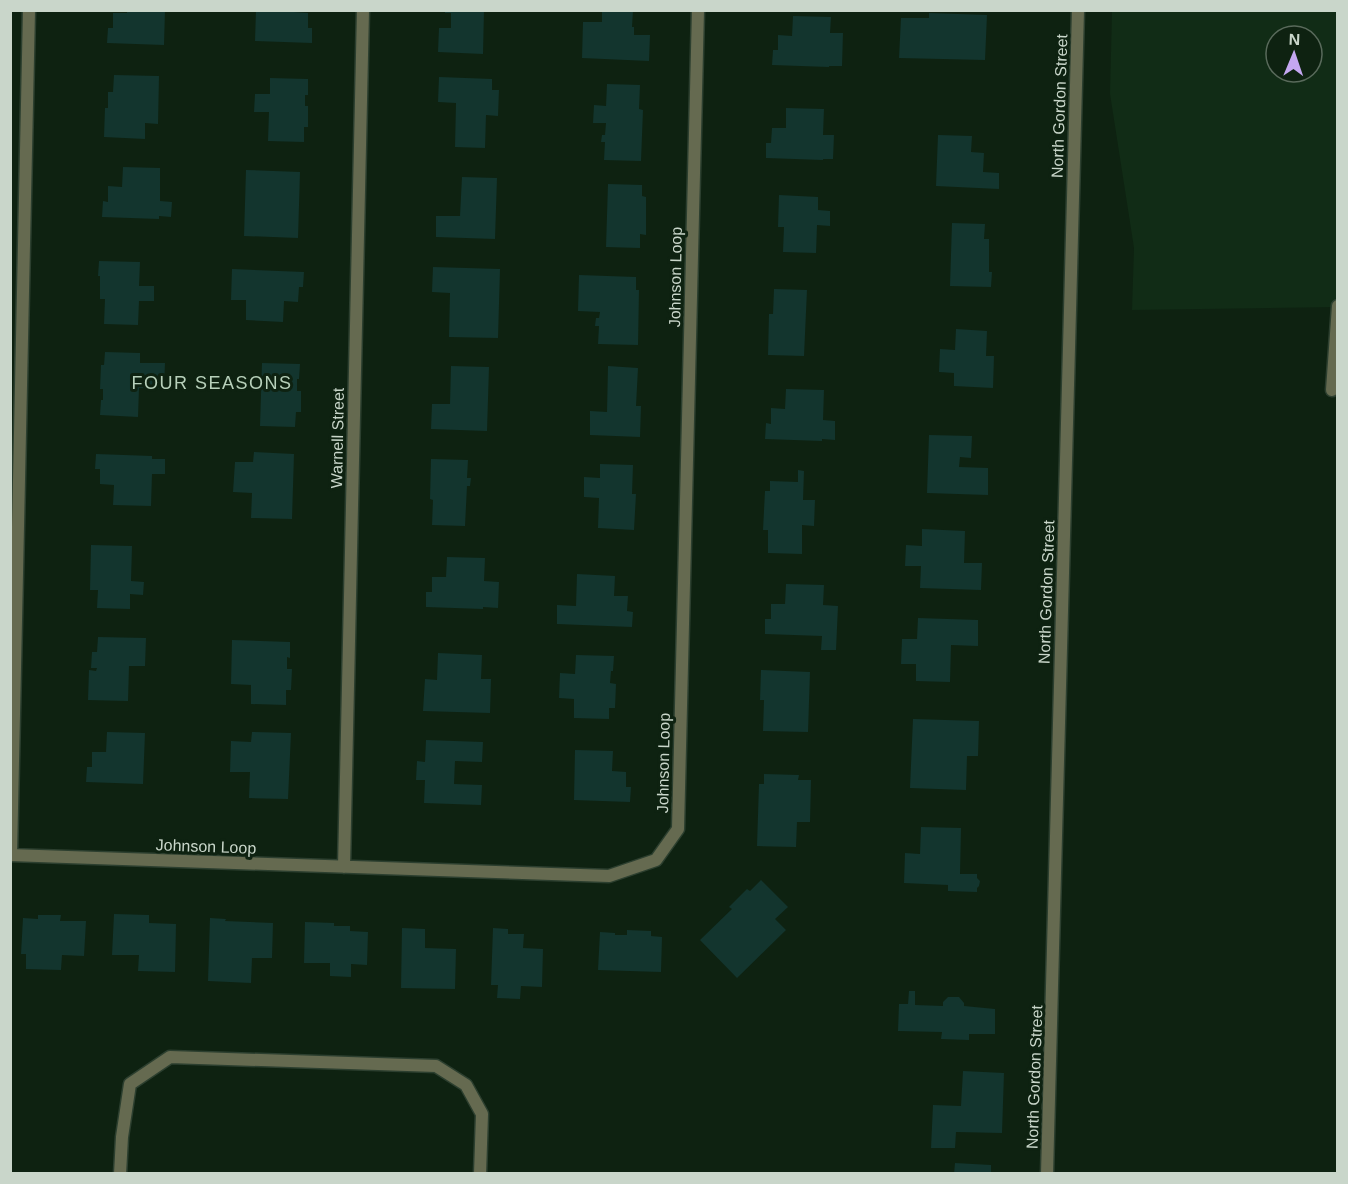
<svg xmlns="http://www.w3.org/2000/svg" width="1348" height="1184" viewBox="0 0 1348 1184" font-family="Arial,sans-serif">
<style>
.built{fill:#112c16;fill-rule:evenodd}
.building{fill:#13352e}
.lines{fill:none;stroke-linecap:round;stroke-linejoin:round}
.service-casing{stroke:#2c3f2f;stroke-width:15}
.minor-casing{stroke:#2c3f2f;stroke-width:15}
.tertiary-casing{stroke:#2c3f2f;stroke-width:15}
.service{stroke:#656a50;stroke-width:12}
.minor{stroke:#656a50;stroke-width:12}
.tertiary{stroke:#656a50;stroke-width:12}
.labels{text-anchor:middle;stroke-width:6;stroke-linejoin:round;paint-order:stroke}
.street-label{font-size:16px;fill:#c9d6ca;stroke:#0e2211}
.neighbourhood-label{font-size:18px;letter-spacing:1.5px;fill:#b7d0ba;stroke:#0e2211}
</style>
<rect width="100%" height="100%" fill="#0e2211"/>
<path class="built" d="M 1112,11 L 1337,11 L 1337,307 L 1132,310 L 1134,248 L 1110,94 ZM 1276,36 L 1312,36 L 1312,72 L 1276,72 Z"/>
<path class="building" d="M 127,10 L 165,10 L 164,45 L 107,43 L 108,28 L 113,28 L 113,13 L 127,13 Z
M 256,10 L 294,10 L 294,12 L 308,13 L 308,28 L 312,28 L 312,43 L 255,41 Z
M 445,10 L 484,10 L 483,54 L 438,52 L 439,28 L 451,28 L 451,13 L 445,13 Z
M 602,10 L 633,10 L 632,27 L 634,27 L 634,35 L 650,35 L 649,61 L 582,58 L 583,22 L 602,22 Z
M 929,13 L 987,15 L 985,60 L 899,58 L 901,18 L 929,18 Z
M 793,16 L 831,17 L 830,33 L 843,33 L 842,66 L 829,66 L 829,67 L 772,65 L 773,50 L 778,50 L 778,35 L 792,36 Z
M 114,75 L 159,76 L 158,124 L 145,123 L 145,139 L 104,137 L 105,108 L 108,108 L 108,92 L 113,92 Z
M 439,77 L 492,79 L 492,90 L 499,90 L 498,116 L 486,115 L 485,148 L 455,147 L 456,103 L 438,102 Z
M 270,78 L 308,79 L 308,95 L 305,95 L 305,106 L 308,106 L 308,127 L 304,127 L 304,142 L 268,141 L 269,112 L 254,112 L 255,94 L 270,94 Z
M 607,84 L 640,85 L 639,109 L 643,110 L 641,161 L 604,160 L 605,142 L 601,142 L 602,135 L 605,135 L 606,123 L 593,123 L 594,105 L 606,106 Z
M 786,108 L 824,109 L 823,135 L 834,135 L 833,159 L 823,159 L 823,160 L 766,158 L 766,143 L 771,143 L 772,128 L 786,128 Z
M 938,135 L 972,136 L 971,152 L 984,153 L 983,172 L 999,173 L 999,189 L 936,186 Z
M 123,167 L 160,168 L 160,201 L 172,202 L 171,217 L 159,216 L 159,219 L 102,217 L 103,201 L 108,202 L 108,186 L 122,187 Z
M 246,170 L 300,172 L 298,238 L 244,236 Z
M 462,177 L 497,178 L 495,239 L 436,237 L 436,216 L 460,216 Z
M 608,184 L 642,185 L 642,196 L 646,197 L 646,235 L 640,234 L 640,248 L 606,247 Z
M 779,195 L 818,197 L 818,210 L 830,211 L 830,226 L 817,225 L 816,253 L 783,252 L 784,227 L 778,227 Z
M 952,223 L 985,224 L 984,239 L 989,239 L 989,272 L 992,272 L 991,287 L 950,286 Z
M 99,261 L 140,262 L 139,286 L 154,286 L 154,301 L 139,301 L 138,325 L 104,324 L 105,299 L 100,299 L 100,276 L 98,276 Z
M 433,267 L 500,269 L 498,338 L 449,337 L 450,293 L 432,292 Z
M 232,269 L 304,272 L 303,287 L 299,287 L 298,302 L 284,301 L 283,322 L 246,320 L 246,300 L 231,300 Z
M 579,275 L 636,277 L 636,290 L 639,290 L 638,345 L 598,344 L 599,326 L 595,326 L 596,318 L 599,318 L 600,312 L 578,311 Z
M 774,289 L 807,290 L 804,356 L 768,355 L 769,314 L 773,314 Z
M 956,329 L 987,331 L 986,356 L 994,356 L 993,388 L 954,386 L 954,373 L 939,372 L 940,349 L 955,350 Z
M 105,352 L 140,353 L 140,363 L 165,363 L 164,389 L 139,388 L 138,417 L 100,415 L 101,400 L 103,400 L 103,389 L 100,389 L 101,365 L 104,365 Z
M 262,363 L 300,364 L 299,379 L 297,379 L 297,391 L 301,391 L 301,412 L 296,412 L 295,427 L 260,426 Z
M 451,366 L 489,367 L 487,431 L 431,429 L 432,404 L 450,404 Z
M 608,366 L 638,368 L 636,406 L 641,406 L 640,437 L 590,435 L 590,411 L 607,412 Z
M 786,389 L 824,390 L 823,420 L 835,421 L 835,440 L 822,439 L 822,441 L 765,439 L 766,423 L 771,424 L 771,408 L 785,409 Z
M 929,435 L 972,436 L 971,458 L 960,457 L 959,467 L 988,468 L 988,495 L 927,493 Z
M 254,452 L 294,454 L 292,519 L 251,518 L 252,493 L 233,492 L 235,462 L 253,462 Z
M 96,454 L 152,456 L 152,459 L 165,459 L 165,474 L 152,474 L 151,506 L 113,505 L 114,485 L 100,484 L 100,469 L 95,469 Z
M 431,459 L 468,460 L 467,478 L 471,478 L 470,486 L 467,486 L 465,526 L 432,525 L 433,500 L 430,499 Z
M 600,464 L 633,465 L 632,494 L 636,494 L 634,530 L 598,528 L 599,498 L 584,497 L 584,477 L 600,478 Z
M 798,470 L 804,471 L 803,500 L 815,500 L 814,526 L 802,525 L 802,554 L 768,553 L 768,530 L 763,530 L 765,491 L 770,491 L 770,481 L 798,482 Z
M 922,529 L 965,531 L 964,563 L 982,563 L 981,590 L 920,588 L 921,566 L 905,566 L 906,545 L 922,546 Z
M 91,545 L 132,546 L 131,581 L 144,582 L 143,595 L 130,594 L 130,609 L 97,608 L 98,590 L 90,590 Z
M 447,557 L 485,558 L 484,581 L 499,582 L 498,608 L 483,607 L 483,609 L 426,607 L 426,592 L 432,592 L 432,577 L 446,577 Z
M 577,574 L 615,576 L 614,596 L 628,596 L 627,611 L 633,612 L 632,627 L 557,624 L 557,605 L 576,606 Z
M 786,584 L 824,585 L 823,605 L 838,606 L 836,650 L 821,650 L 822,636 L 765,634 L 765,619 L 771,619 L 771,604 L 785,604 Z
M 918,618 L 978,620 L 978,646 L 951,645 L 950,682 L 916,681 L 916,664 L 901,664 L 902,639 L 917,639 Z
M 98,637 L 146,638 L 145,666 L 129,666 L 128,701 L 88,700 L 89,670 L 96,671 L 97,668 L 91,668 L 92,652 L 97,652 Z
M 232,640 L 290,642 L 290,658 L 287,657 L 287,669 L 292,669 L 291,690 L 286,690 L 286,705 L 251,704 L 251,685 L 231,684 Z
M 438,653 L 482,655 L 481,679 L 491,679 L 490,713 L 423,711 L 425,679 L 437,680 Z
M 576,655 L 614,656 L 613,671 L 611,671 L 610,683 L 616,684 L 615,708 L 609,708 L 609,719 L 574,718 L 574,699 L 559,698 L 560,673 L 575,674 Z
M 761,670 L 810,672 L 808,732 L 763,731 L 764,700 L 760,700 Z
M 913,719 L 979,721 L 978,756 L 967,756 L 966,790 L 910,788 Z
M 107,732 L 145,733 L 143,784 L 86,782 L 87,767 L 92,767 L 92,752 L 106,752 Z
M 252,732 L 291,733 L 288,799 L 249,798 L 250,772 L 230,772 L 231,741 L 251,742 Z
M 426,740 L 483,742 L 482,762 L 455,761 L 454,784 L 482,785 L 481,805 L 424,803 L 425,780 L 416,780 L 417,761 L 425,762 Z
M 575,750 L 613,751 L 612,771 L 626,772 L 626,787 L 631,787 L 630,802 L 574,800 Z
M 764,774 L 799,775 L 798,780 L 811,780 L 810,822 L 797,822 L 796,847 L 757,846 L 759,784 L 764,784 Z
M 921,827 L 961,828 L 960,874 L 977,874 L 977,878 L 980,881 L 979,886 L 977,888 L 977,892 L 948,891 L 948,885 L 904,883 L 905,853 L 920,854 Z
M 761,880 L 788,907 L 775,919 L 786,930 L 737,978 L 700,940 L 732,909 L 729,907 L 747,889 L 750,891 Z
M 114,914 L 149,915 L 149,923 L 176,924 L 175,972 L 138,971 L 139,955 L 112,955 Z
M 38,915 L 61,915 L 60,921 L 86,921 L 84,956 L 62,955 L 61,970 L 26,969 L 26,954 L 21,954 L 23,918 L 38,919 Z
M 210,918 L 226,919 L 225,921 L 273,923 L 272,958 L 252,958 L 251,983 L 208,981 Z
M 305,922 L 334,923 L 334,926 L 350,926 L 350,931 L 368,932 L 367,965 L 351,964 L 351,977 L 330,976 L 330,963 L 304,963 Z
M 402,928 L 425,929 L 425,948 L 456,949 L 455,989 L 401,988 Z
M 493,928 L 508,929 L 508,934 L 524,934 L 523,948 L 543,949 L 542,987 L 521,986 L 520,999 L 497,998 L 498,985 L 491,985 Z
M 627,930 L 651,931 L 651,936 L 662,937 L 661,972 L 598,970 L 600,932 L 615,933 L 615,935 L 627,935 Z
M 909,991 L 915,991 L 915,1005 L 943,1006 L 943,1002 L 948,997 L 959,997 L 964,1003 L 964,1006 L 995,1009 L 995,1034 L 969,1034 L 969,1040 L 941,1039 L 942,1032 L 898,1031 L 899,1004 L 908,1004 Z
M 963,1071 L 1004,1073 L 1002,1133 L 956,1132 L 955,1148 L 931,1148 L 933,1105 L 961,1106 Z
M 955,1163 L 991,1165 L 991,1174 L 954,1174 Z"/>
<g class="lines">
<defs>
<path id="service" d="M 1332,390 L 1338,306"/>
<path id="minor" d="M 10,855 L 609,876 L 656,860 L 678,829 L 698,10
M 11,855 L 29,10
M 344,867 L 363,10
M 120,1174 L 122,1137 L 130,1084 L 170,1057 L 436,1066 L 466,1085 L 482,1114 L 480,1174"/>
<path id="tertiary" d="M 1047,1174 L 1078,10"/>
</defs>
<use href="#service" class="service-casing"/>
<use href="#minor" class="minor-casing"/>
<use href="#tertiary" class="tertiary-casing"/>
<use href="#service" class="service"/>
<use href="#minor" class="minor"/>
<use href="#tertiary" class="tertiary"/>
</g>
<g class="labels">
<g class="street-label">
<text transform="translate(1059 106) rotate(-88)" y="6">North Gordon Street</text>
<text transform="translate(675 277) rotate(-89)" y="6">Johnson Loop</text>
<text transform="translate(337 438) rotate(-89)" y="6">Warnell Street</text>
<text transform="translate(1046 592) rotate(-88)" y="6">North Gordon Street</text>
<text transform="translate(663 763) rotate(-89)" y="6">Johnson Loop</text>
<text transform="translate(206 846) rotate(2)" y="6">Johnson Loop</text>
<text transform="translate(1034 1077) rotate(-88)" y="6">North Gordon Street</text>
</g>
<g class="neighbourhood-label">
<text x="212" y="389">FOUR SEASONS</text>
</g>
</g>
<rect width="1348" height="1184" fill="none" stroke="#c9d6ca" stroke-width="24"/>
<g transform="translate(1294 54) rotate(2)"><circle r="28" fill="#0e2211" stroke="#596a5b" stroke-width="1.5"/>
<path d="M0-4.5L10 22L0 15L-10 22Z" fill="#c4a7f1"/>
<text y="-9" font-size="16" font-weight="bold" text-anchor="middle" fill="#c9d6ca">N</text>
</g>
</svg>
